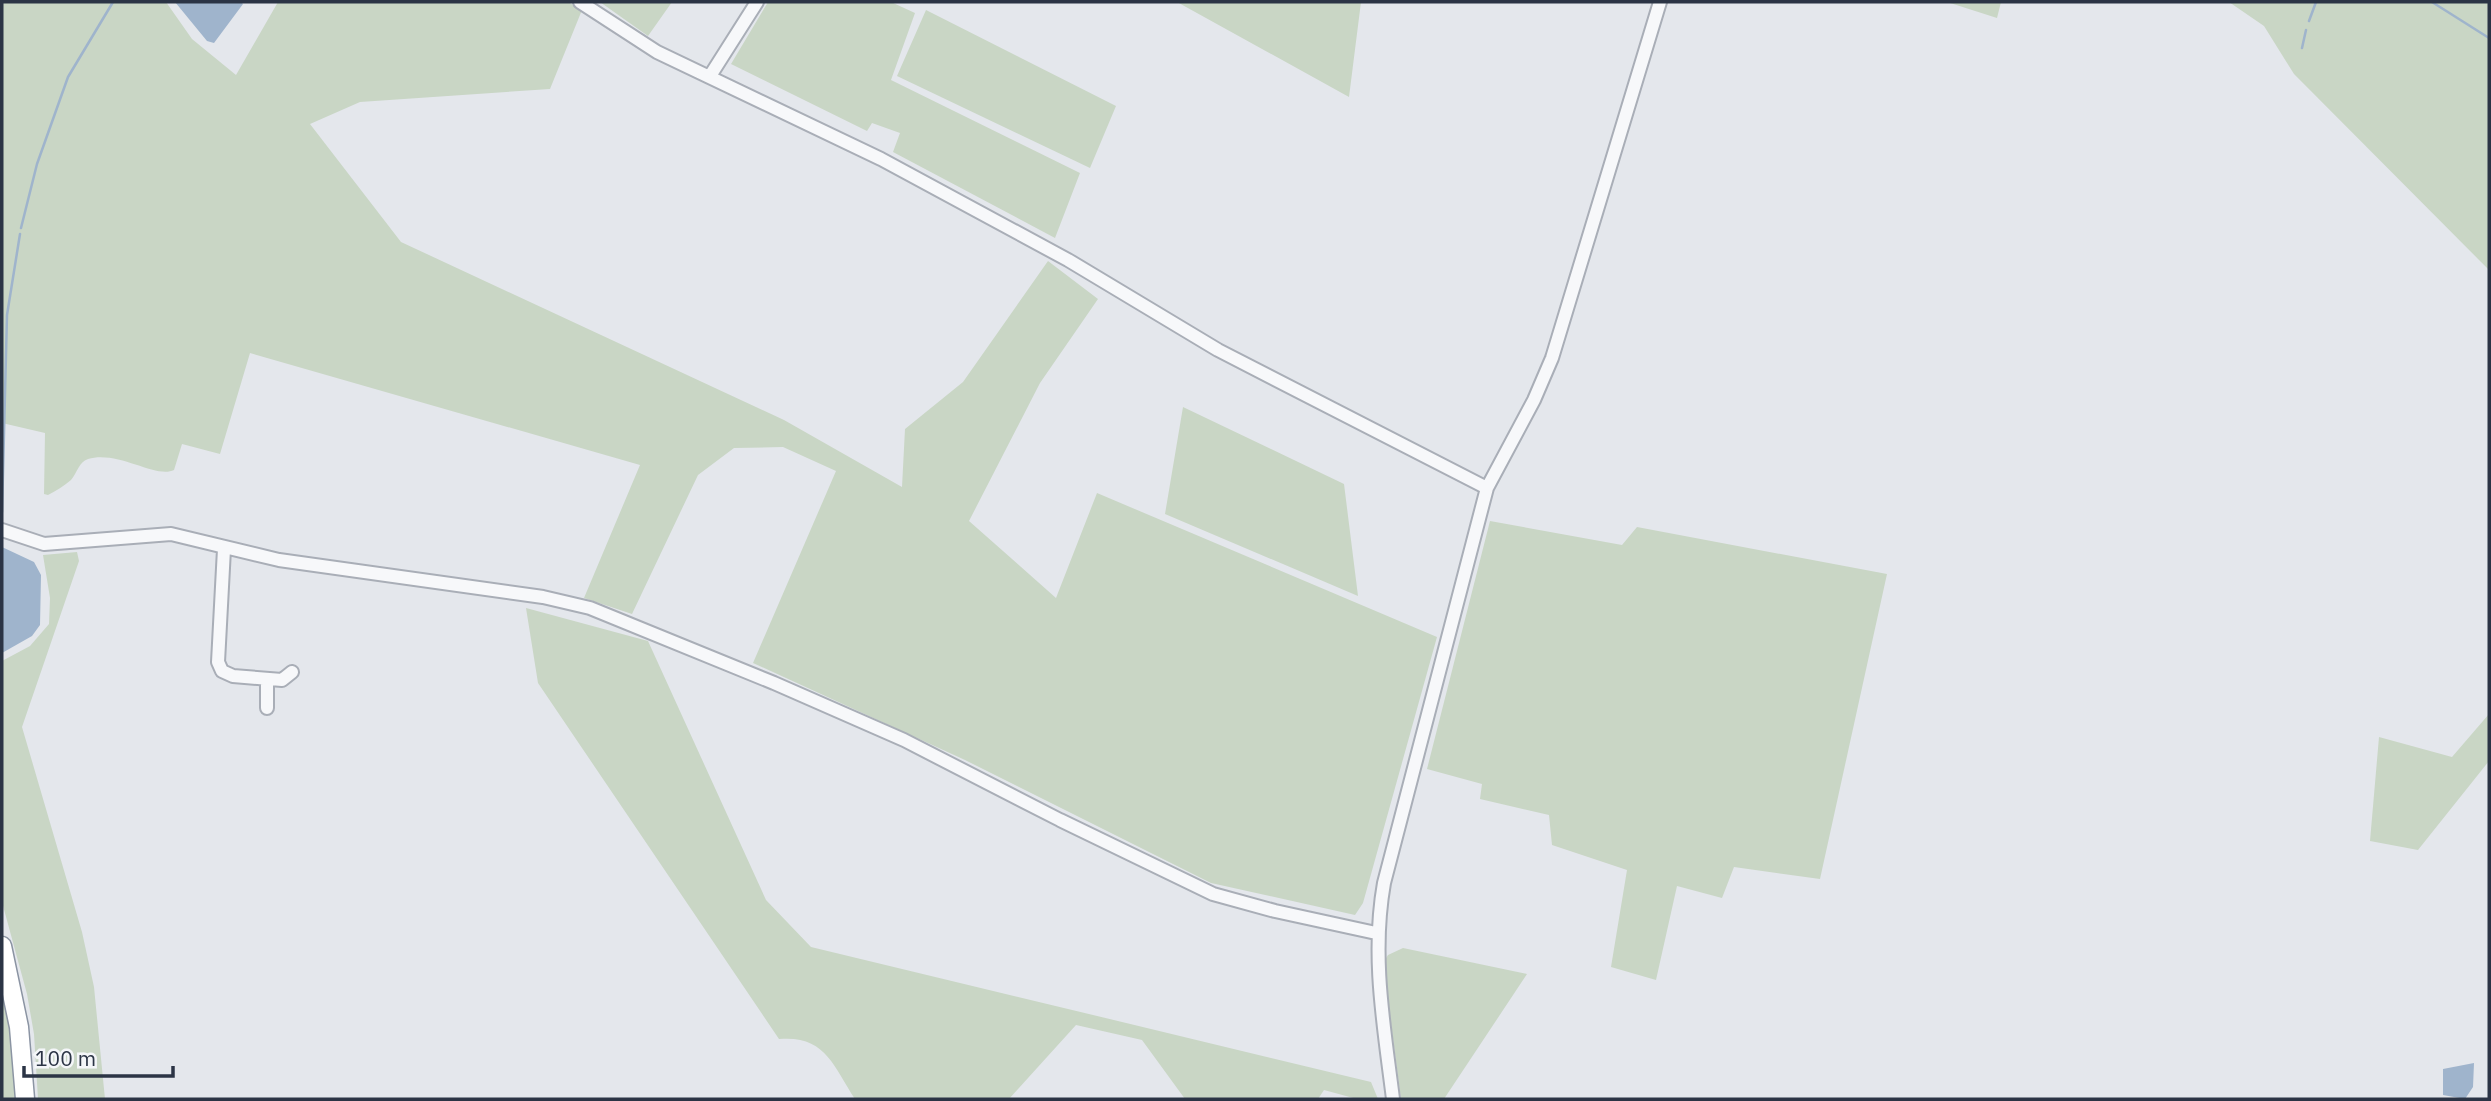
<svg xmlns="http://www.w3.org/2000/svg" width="2491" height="1101" viewBox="0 0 2491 1101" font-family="'IBM Plex Sans',sans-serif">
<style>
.green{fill:#c9d6c5}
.water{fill:#9fb4cc}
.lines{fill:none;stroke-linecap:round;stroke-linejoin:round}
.stream{stroke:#9fb4cc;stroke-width:2.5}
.minor-casing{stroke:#a9aeb7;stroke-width:16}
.highway-casing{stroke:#8b94a3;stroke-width:21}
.minor{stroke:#f7f8fa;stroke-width:12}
.highway{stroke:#fff;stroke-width:18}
</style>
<rect width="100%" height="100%" fill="#e4e7ec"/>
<path class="green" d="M 2,2 L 166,2 L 192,39 L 236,75 L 278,2 L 568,2 L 582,10 L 550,89 L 360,102 L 310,124 L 401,242 L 784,420 L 902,487 L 905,429 L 963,382 L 1048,261 L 1098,299 L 1040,383 L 969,521 L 1056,598 L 1097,493 L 1437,637 L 1363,903 L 1355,915 L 1211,883 L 965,760 L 753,663 L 836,471 L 783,447 L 734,448 L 698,475 L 632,614 L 584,598 L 640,465 L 250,353 L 220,454 L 182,444 L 174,470 C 156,479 118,450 88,459 C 79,462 77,473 71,480 C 64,486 56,491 48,495 L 44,494 L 45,433 L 2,423 Z
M 600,2 L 672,2 L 648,36 Z
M 768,2 L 891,2 L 915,13 L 891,80 L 1080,173 L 1055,238 L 893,152 L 900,133 L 872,123 L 867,131 L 731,64 Z
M 1177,2 L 1361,2 L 1349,97 Z
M 1947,2 L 2001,2 L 1997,18 Z
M 2229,2 L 2489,2 L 2489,270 L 2294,74 L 2264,26 Z
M 926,10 L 1116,106 L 1090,168 L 897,76 Z
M 1183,407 L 1344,484 L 1358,596 L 1165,514 Z
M 1490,521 L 1622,545 L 1637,527 L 1887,574 L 1820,879 L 1734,867 L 1722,898 L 1677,886 L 1656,980 L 1611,967 L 1627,870 L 1552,845 L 1549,815 L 1480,799 L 1482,784 L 1427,769 Z
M 77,552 L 79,561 L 22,727 L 82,932 L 94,987 L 105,1099 L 38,1099 L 34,1034 L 27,994 L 2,902 L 2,661 L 30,646 L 49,624 L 50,598 L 43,555 Z
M 526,608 L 648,641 L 766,900 L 811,947 L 1371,1082 L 1378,1099 L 1357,1099 L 1324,1090 L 1318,1099 L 1185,1099 L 1142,1040 L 1076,1025 L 1009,1099 L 855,1099 C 833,1065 825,1035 779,1039 L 538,683 Z
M 2489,714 L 2489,761 L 2418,850 L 2370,841 L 2379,737 L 2452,757 Z
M 1403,948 L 1527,974 L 1444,1099 L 1401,1099 L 1383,963 L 1388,955 Z
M 2,977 L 10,1017 L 17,1099 L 2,1099 Z"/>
<path class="water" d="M 175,2 L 241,2 L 243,4 L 214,43 L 207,41 Z
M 2,547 L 34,562 L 41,575 L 40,625 L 32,636 L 2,653 Z
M 2474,1063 L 2473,1087 L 2465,1099 L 2443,1095 L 2443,1069 Z"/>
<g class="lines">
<path class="stream" d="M 2432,2 L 2489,38
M 2309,21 L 2316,2
M 2302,48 L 2306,30
M 21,228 L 37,164 L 68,77 L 113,2
M 2,512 L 7,315 L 20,234"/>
<defs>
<path id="minor" d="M 580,2 L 657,52 L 881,159 L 1068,260 L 1218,350 L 1487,488
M 710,76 L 757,2
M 2,530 L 44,544 L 171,534 L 279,560 L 543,597 L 590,608 L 774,683 L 904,740 L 1060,820 L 1213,894 L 1275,911 L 1376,933
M 224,549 L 218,662 L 222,671 L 233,676 L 282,680 L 292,672
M 267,679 L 267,708
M 1393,1099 C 1384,1026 1371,956 1384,883 L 1487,488 L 1534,400 L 1552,358 L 1660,2"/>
<path id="highway" d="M 2,946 L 19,1027 L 25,1099"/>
</defs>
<use href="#minor" class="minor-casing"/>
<use href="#highway" class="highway-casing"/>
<use href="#minor" class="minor"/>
<use href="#highway" class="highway"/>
</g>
<rect width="2491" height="1101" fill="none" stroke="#2b3445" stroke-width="7"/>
<path d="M24 1066v10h149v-10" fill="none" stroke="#2b3445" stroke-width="3.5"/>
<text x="35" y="1066" font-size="21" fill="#2b3445" stroke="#f4f6f9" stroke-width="5" paint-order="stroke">100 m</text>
</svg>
